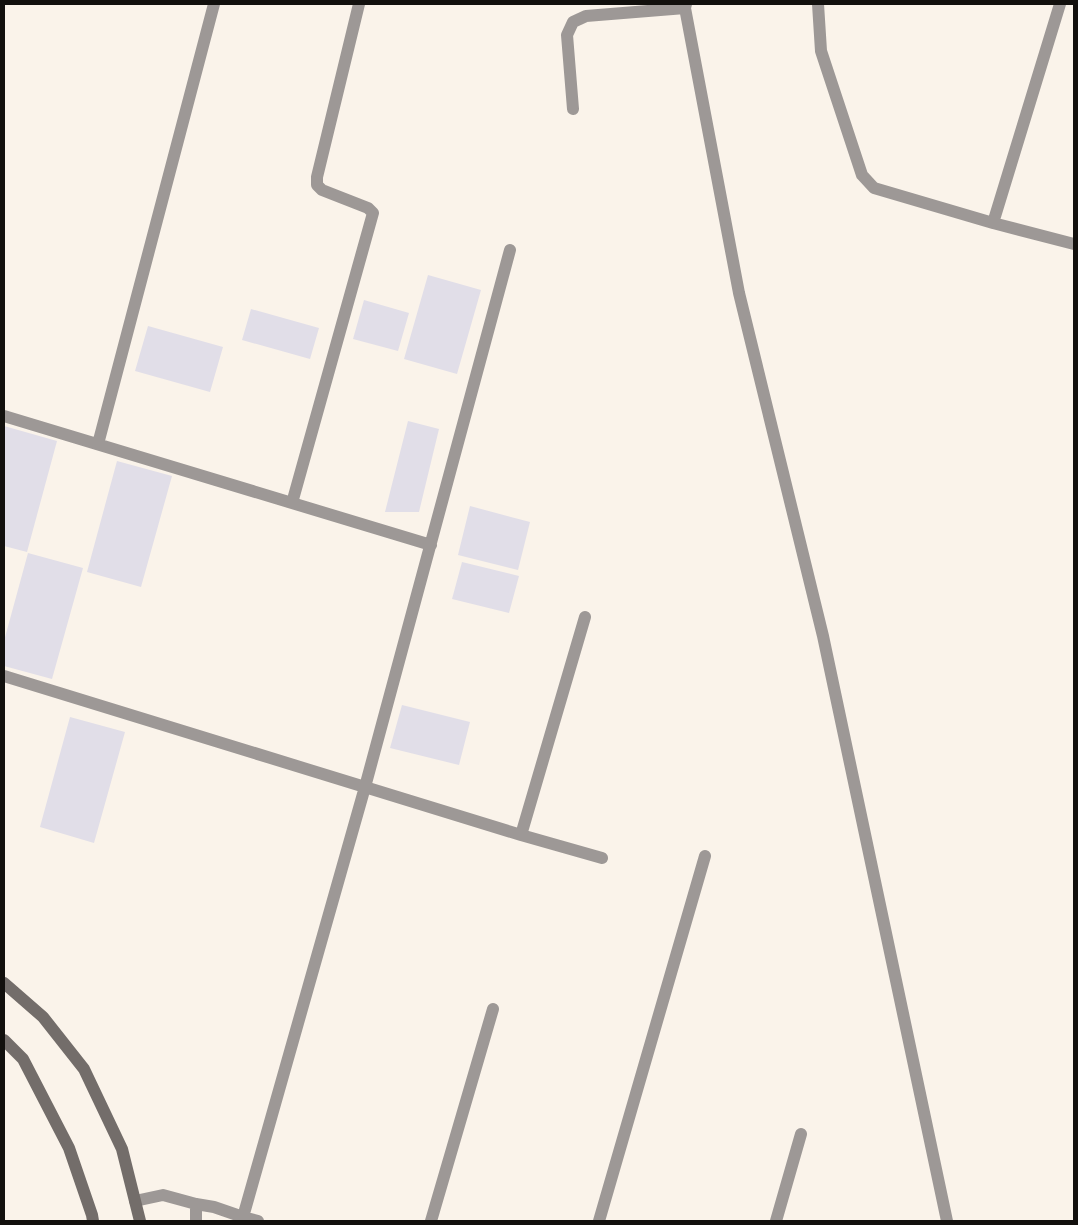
<svg xmlns="http://www.w3.org/2000/svg" width="1078" height="1225" viewBox="0 0 1078 1225" font-family="'Roboto Serif',serif">
<style>
.building{fill:#e1dee8}
.lines{fill:none;stroke-linecap:round;stroke-linejoin:round}
.minor{stroke:#9d9896;stroke-width:12}
.secondary{stroke:#736d6a;stroke-width:12}
</style>
<rect width="100%" height="100%" fill="#faf3ea"/>
<path class="building" d="M 428,275 L 481,290 L 457,374 L 404,359 Z
M 364,300 L 409,313 L 398,351 L 353,339 Z
M 251,309 L 319,328 L 310,359 L 242,340 Z
M 148,326 L 223,347 L 210,392 L 135,371 Z
M 408,421 L 439,429 L 419,512 L 385,512 Z
M 4,426 L 57,441 L 27,552 L 4,546 Z
M 117,461 L 172,476 L 141,587 L 87,572 Z
M 470,506 L 530,522 L 518,570 L 458,555 Z
M 28,553 L 83,568 L 52,679 L 4,666 L 4,641 Z
M 462,562 L 519,576 L 509,613 L 452,599 Z
M 402,705 L 470,722 L 459,765 L 390,748 Z
M 70,717 L 125,732 L 94,843 L 40,827 Z"/>
<g class="lines">
<path class="minor" d="M 686,4 L 685,8 L 739,293 L 823,636 L 947,1221
M 818,4 L 821,51 L 862,175 L 874,188 L 993,223 L 1074,244
M 573,109 L 567,35 L 573,22 L 586,16 L 685,8
M 993,223 L 1060,4
M 4,416 L 431,545
M 98,444 L 214,4
M 292,503 L 373,213 L 368,208 L 322,190 L 317,185 L 317,177 L 359,4
M 4,676 L 521,835 L 585,617
M 521,835 L 602,858
M 135,1201 L 163,1195 L 196,1204 L 214,1207 L 243,1217
M 196,1204 L 196,1221
M 258,1221 L 243,1217 L 365,787 L 510,250
M 431,1221 L 493,1009
M 599,1221 L 705,856
M 776,1221 L 801,1134"/>
<path class="secondary" d="M 4,983 L 43,1017 L 84,1069 L 122,1149 L 140,1221
M 4,1040 L 23,1059 L 69,1148 L 92,1215 L 93,1221"/>
</g>
<rect width="1078" height="1225" fill="none" stroke="#12100d" stroke-width="10"/>
</svg>
